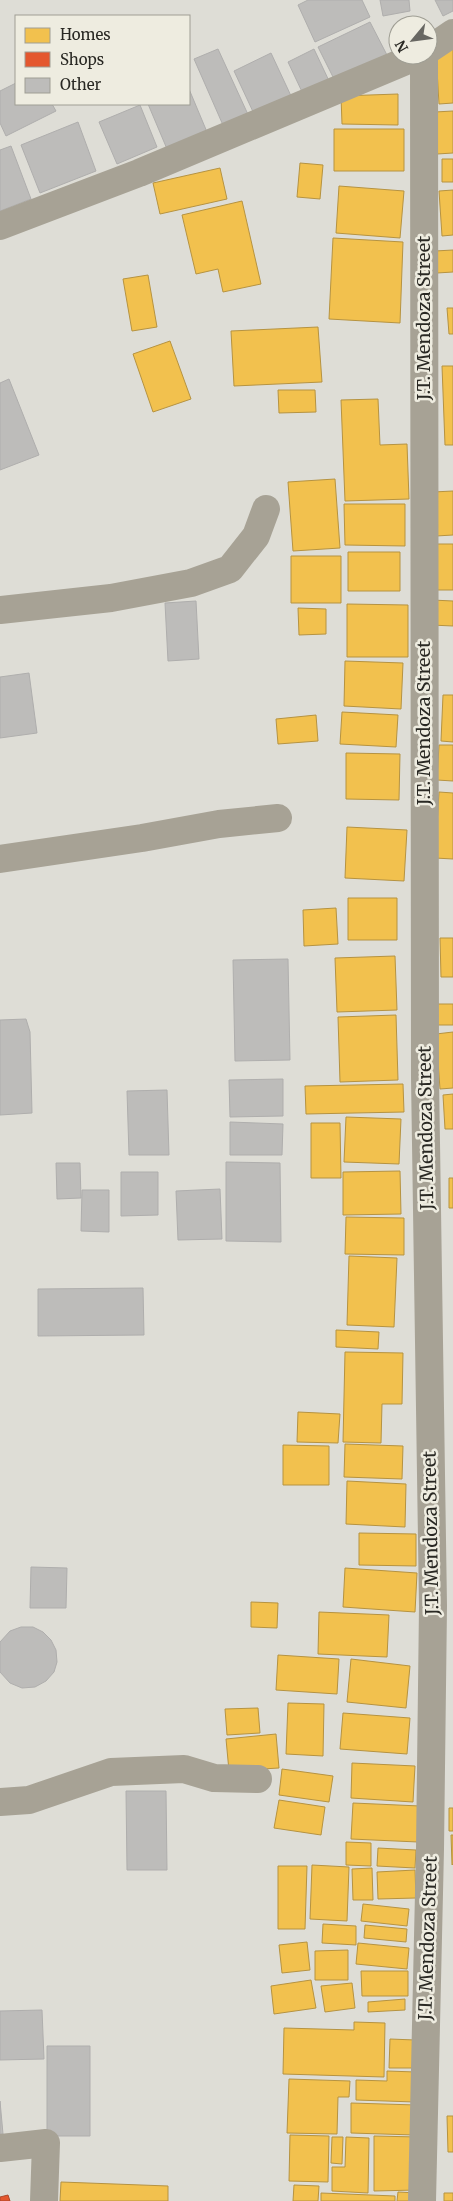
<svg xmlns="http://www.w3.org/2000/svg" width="453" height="2201" viewBox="0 0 453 2201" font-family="Merriweather,serif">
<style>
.homes{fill:#f2c14e;stroke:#b69341}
.shops{fill:#e4572e;stroke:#ac492b}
.building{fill:#bdbcba;stroke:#afaead}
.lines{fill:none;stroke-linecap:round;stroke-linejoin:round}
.minor{stroke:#a7a295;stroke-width:28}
.labels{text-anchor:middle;stroke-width:5;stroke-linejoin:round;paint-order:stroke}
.street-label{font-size:18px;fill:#292823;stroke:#eeece0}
</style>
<rect width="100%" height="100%" fill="#deddd6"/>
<path class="homes" d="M 453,42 L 453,103 L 439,104 L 436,53 Z
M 398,94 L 398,125 L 342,124 L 341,96 Z
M 453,111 L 453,153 L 437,154 L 435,112 Z
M 334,129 L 404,129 L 404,171 L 334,171 Z
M 442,159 L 453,159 L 453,182 L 442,182 Z
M 300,163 L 323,165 L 320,199 L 297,197 Z
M 220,168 L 227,199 L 160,214 L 153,183 Z
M 339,186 L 404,191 L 400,238 L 336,233 Z
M 453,190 L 453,235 L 442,236 L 439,191 Z
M 242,201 L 261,284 L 223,292 L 218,269 L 196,274 L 182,215 Z
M 333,238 L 403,242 L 400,323 L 329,319 Z
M 453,250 L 453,272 L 437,273 L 435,251 Z
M 148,275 L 157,327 L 132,331 L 123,279 Z
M 447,308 L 453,308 L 453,334 L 449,334 Z
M 318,327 L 322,382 L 234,386 L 231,331 Z
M 170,341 L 191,399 L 153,412 L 133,354 Z
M 442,366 L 453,366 L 453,445 L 445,445 Z
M 278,390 L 315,390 L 316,412 L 279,413 Z
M 378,399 L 380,445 L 407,444 L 409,499 L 345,501 L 341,400 Z
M 335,479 L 340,548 L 293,551 L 288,482 Z
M 453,491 L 453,535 L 436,536 L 433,492 Z
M 344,504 L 405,504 L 405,546 L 345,545 Z
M 435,544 L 453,544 L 453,590 L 435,590 Z
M 348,552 L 400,552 L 400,591 L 348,591 Z
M 291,556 L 341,556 L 341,603 L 291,603 Z
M 432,600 L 453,601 L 453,626 L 431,625 Z
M 347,604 L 408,605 L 408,657 L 347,657 Z
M 298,608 L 326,609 L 326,634 L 299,635 Z
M 345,661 L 403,663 L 401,709 L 344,706 Z
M 443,695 L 453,695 L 453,742 L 441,741 Z
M 342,712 L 398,715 L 396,747 L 340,744 Z
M 316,715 L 318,741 L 278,744 L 276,719 Z
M 439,745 L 453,745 L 453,781 L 437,780 Z
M 346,753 L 400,754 L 399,800 L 346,799 Z
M 439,792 L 453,793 L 453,859 L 435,858 Z
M 347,827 L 407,830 L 404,881 L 345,878 Z
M 348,898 L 397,898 L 397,940 L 348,940 Z
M 336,908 L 338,944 L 304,946 L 303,910 Z
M 440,938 L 453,938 L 453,977 L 441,977 Z
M 395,956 L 397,1010 L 337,1012 L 335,958 Z
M 436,1004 L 453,1004 L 453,1025 L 436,1025 Z
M 396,1015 L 398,1080 L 340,1082 L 338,1017 Z
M 453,1032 L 453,1088 L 440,1089 L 436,1034 Z
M 403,1084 L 404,1112 L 306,1114 L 305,1086 Z
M 453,1094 L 453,1129 L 445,1129 L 443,1095 Z
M 346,1117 L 401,1119 L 399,1164 L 344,1162 Z
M 311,1123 L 340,1123 L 341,1178 L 311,1178 Z
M 400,1171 L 401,1214 L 343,1215 L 343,1172 Z
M 449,1178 L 453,1178 L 453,1208 L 449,1208 Z
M 346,1217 L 404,1218 L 404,1255 L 345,1254 Z
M 349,1256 L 397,1258 L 394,1327 L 347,1325 Z
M 336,1330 L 379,1332 L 378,1349 L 336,1347 Z
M 345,1352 L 403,1353 L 402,1404 L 382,1404 L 381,1443 L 343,1442 Z
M 298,1412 L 340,1414 L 338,1443 L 297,1442 Z
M 345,1444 L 403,1446 L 402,1479 L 344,1477 Z
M 283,1445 L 329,1446 L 329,1485 L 283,1485 Z
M 347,1481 L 406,1484 L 405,1527 L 346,1524 Z
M 359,1533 L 416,1534 L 416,1566 L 359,1565 Z
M 345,1568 L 417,1573 L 415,1612 L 343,1607 Z
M 251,1602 L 278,1603 L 277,1628 L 251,1627 Z
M 319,1612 L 389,1615 L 387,1657 L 318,1654 Z
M 278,1655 L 339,1659 L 337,1694 L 276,1690 Z
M 351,1659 L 410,1666 L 406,1708 L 347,1702 Z
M 288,1703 L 324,1704 L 323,1756 L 286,1754 Z
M 258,1708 L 260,1733 L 227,1735 L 225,1709 Z
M 343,1713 L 410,1718 L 407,1754 L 340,1749 Z
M 276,1734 L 279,1768 L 229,1771 L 226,1739 Z
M 352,1763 L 415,1766 L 413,1802 L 351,1798 Z
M 282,1769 L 333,1776 L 329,1802 L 279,1795 Z
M 279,1800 L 325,1807 L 321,1835 L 274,1828 Z
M 353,1803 L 420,1806 L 418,1842 L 351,1839 Z
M 449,1808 L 453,1808 L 453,1831 L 449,1831 Z
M 451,1835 L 453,1835 L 453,1864 L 452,1865 Z
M 346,1842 L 371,1843 L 371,1866 L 346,1865 Z
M 378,1848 L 416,1850 L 415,1868 L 377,1866 Z
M 312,1865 L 349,1867 L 347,1921 L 310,1919 Z
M 278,1866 L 307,1866 L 305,1929 L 278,1929 Z
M 372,1868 L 373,1900 L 353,1900 L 352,1869 Z
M 415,1870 L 416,1898 L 378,1899 L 377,1872 Z
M 363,1904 L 409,1909 L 407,1926 L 361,1921 Z
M 323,1924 L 356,1926 L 356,1945 L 322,1943 Z
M 365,1925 L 407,1929 L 406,1942 L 364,1938 Z
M 307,1942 L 310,1970 L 282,1973 L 279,1945 Z
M 358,1943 L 409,1948 L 407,1969 L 356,1964 Z
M 348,1950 L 348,1980 L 315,1980 L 315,1951 Z
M 361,1971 L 408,1971 L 408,1996 L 362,1996 Z
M 311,1980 L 316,2008 L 274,2014 L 271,1986 Z
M 352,1983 L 355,2008 L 325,2012 L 321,1986 Z
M 405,1999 L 405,2010 L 368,2012 L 368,2002 Z
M 354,2022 L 385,2023 L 384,2077 L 283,2074 L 284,2028 L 354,2030 Z
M 390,2039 L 415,2040 L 415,2068 L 389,2068 Z
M 387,2071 L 416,2072 L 415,2102 L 356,2100 L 356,2080 L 387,2081 Z
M 289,2079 L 350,2081 L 349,2097 L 338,2097 L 337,2134 L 287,2133 Z
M 351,2103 L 416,2105 L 415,2135 L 351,2133 Z
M 447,2116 L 453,2116 L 453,2152 L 448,2152 Z
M 290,2135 L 329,2136 L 328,2182 L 289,2181 Z
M 374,2136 L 418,2137 L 417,2190 L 374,2191 Z
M 332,2137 L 343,2137 L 342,2164 L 331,2163 Z
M 346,2137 L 369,2138 L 368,2193 L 332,2191 L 332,2167 L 345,2167 Z
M 61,2182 L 168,2186 L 168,2201 L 60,2201 Z
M 294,2185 L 319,2186 L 318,2201 L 293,2201 Z
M 398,2192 L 417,2193 L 416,2201 L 397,2201 Z
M 321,2193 L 395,2196 L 395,2201 L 321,2201 Z
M 444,2193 L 453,2193 L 453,2201 L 444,2201 Z"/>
<path class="shops" d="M 8,2195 L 10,2201 L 0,2201 L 0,2197 Z"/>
<path class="building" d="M 308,0 L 362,0 L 370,17 L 315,42 L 298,5 Z
M 380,0 L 409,0 L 410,11 L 383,16 Z
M 435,0 L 453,0 L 453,11 L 443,16 Z
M 370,22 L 388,57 L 336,83 L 318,47 Z
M 218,49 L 251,121 L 226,132 L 194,59 Z
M 314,49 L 330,83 L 304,96 L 288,62 Z
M 271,53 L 292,98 L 255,116 L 234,71 Z
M 16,83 L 16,104 L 52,104 L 56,111 L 6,136 L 0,123 L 0,91 Z
M 189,89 L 207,132 L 167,149 L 148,104 L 189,104 Z
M 140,105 L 157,147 L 117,164 L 99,122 Z
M 78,122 L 96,171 L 40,193 L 21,145 Z
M 11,146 L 31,199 L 0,211 L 0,150 Z
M 9,379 L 39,455 L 0,470 L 0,383 Z
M 196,601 L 199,659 L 168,661 L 165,603 Z
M 29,673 L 37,733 L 0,738 L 0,677 Z
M 288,959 L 290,1060 L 235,1061 L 233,960 Z
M 26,1019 L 30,1032 L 32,1113 L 0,1115 L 0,1020 Z
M 283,1079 L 283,1116 L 230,1117 L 229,1080 Z
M 167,1090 L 169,1155 L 129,1155 L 127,1091 Z
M 230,1122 L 283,1124 L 282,1155 L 230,1155 Z
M 226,1162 L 280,1163 L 281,1242 L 226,1241 Z
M 56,1163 L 80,1163 L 81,1198 L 57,1199 Z
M 121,1172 L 158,1172 L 158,1215 L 121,1216 Z
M 220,1189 L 222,1239 L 178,1240 L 176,1191 Z
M 82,1190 L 109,1190 L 109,1232 L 81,1231 Z
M 143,1288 L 144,1335 L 38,1336 L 38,1289 Z
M 31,1567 L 67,1568 L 66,1608 L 30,1608 Z
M 21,1627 L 33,1627 L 43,1632 L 51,1640 L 56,1650 L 57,1662 L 54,1672 L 46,1681 L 35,1687 L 22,1688 L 10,1683 L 0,1672 L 0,1642 L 10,1631 Z
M 126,1791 L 166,1791 L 167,1870 L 127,1870 Z
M 42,2010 L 44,2059 L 0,2060 L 0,2011 Z
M 47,2046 L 90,2046 L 90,2136 L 47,2136 Z
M 0,2101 L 3,2134 L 0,2134 Z"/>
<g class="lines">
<path class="minor" d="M 428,50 L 453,33
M 0,226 L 139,173 L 420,55
M 0,610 L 111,598 L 191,583 L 230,569 L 256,536 L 266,509
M 0,859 L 142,838 L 219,824 L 278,818
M 0,1802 L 29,1800 L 111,1772 L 184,1769 L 214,1778 L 258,1779
M 0,2148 L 46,2143 L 44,2201
M 422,2201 L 430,1849 L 433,1606 L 425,1077 L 424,55"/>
</g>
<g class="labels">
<g class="street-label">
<text transform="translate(424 318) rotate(-90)" y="6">J.T. Mendoza Street</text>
<text transform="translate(424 723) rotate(-90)" y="6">J.T. Mendoza Street</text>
<text transform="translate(426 1128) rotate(-91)" y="6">J.T. Mendoza Street</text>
<text transform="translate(431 1533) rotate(-91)" y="6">J.T. Mendoza Street</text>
<text transform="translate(428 1938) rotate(-88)" y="6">J.T. Mendoza Street</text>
</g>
</g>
<rect x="15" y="15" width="175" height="90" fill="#eeece0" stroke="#9f9e94"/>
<rect x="25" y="28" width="25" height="15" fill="#f2c14e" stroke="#9f9e94"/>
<text x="60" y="40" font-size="15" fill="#292823">Homes</text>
<rect x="25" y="52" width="25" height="15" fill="#e4572e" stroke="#9f9e94"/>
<text x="60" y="65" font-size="15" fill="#292823">Shops</text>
<rect x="25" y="78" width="25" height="15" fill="#bdbcba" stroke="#9f9e94"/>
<text x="60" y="90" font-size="15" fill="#292823">Other</text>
<g transform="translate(413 40) rotate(241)"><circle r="24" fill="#eeece0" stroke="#9f9e94"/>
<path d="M0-4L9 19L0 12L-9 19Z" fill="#686762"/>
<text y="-8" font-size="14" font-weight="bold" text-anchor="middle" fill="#292823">N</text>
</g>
</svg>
